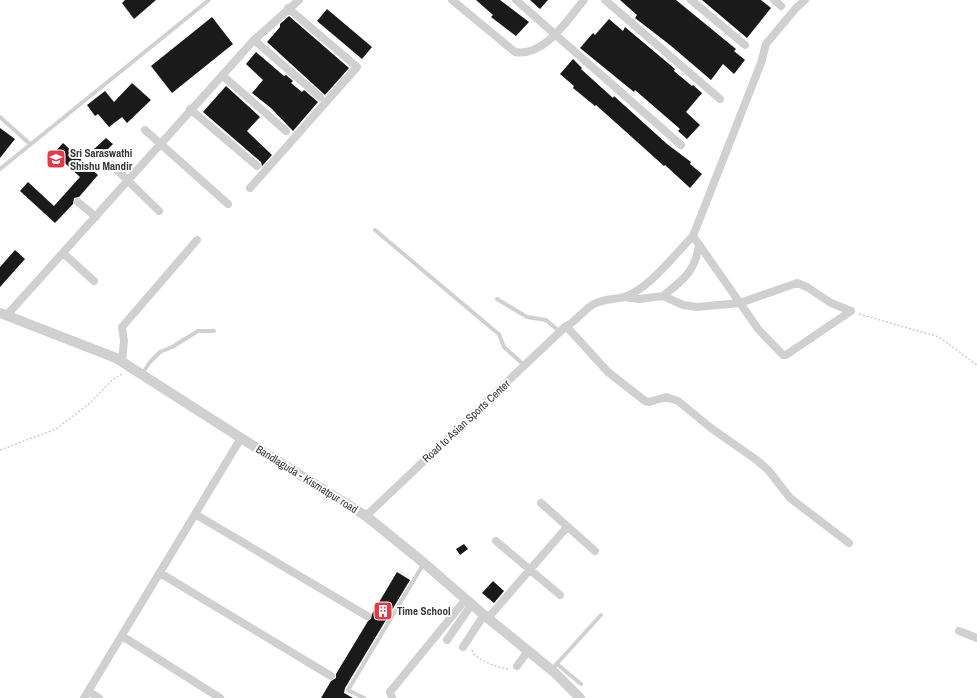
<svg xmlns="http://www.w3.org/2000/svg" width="977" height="698" viewBox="0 0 977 698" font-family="'Archivo Narrow',sans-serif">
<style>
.building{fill:#1a1a1a}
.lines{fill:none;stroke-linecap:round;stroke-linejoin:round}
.path{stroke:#cdcdcd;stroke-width:1.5;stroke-dasharray:2 2;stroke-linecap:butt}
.service{stroke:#d0d0d0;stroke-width:4}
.minor{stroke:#d0d0d0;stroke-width:8}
.tertiary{stroke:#d0d0d0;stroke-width:10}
.labels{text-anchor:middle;stroke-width:4;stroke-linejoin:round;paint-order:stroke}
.poi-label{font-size:11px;font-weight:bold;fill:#333;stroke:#fff;text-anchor:start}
.street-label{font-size:11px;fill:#333;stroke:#fff}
</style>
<rect width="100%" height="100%" fill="#fff"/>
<path class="building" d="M 125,0 L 156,0 L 134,19 L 122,3 Z
M 476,0 L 500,0 L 529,22 L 516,36 L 491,17 L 493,15 Z
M 530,0 L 548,0 L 540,9 Z
M 620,0 L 676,0 L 736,49 L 734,51 L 745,60 L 734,74 L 723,64 L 711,80 L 670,45 L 635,18 L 637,15 Z
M 702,0 L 761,0 L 771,8 L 747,38 Z
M 327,9 L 372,47 L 362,59 L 317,21 Z
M 289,16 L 349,68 L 325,95 L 267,42 L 280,27 L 280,24 Z
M 212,17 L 233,44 L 172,93 L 151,66 Z
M 609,19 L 623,31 L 625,27 L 675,69 L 674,71 L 692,86 L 693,85 L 702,93 L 686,112 L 700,125 L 687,139 L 678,131 L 680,129 L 635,90 L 634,92 L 580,48 L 593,33 L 595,35 Z
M 256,52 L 284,76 L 286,75 L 293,81 L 291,83 L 302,92 L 304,90 L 318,102 L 293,131 L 271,108 L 252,93 L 263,80 L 246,64 Z
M 573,59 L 582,68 L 581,69 L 613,98 L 614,96 L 667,144 L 691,162 L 690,164 L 702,174 L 690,188 L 665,165 L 664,166 L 596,105 L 595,106 L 573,88 L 574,86 L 560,74 Z
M 132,83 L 151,100 L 127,123 L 122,117 L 109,127 L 98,114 L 95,116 L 87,105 L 105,91 L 114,102 Z
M 226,86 L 260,117 L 247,131 L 272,155 L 262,166 L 261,162 L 203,112 Z
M 0,128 L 15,139 L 0,158 Z
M 106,138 L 113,144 L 100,157 L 93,150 Z
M 63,143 L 98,175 L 79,197 L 74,198 L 73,204 L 55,223 L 20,191 L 28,182 L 54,206 L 80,177 L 54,153 Z
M 15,250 L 25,259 L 0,287 L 0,267 Z
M 464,544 L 468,549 L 460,555 L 456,549 Z
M 397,572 L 410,580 L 345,688 L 344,693 L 353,698 L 321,698 L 331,681 L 336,678 L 336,674 L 368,621 L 371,619 L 372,614 Z
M 493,581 L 504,591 L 494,603 L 482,593 Z"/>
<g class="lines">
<path class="path" d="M 859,314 L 939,337 L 977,365
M 0,450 L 56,429 L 90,403 L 112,380 L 124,373
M 472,650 C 476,661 499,668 510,669"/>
<path class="service" d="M 0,117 L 30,144
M 0,169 L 209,0
M 375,230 L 495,331 L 499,334 L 504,347 L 524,365
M 497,299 L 527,317 L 546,320 L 560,332
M 142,374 L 150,362 L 160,352 L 172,347 L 198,331 L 214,331
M 557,664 L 581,684
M 552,669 L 601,615
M 364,698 L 348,690 L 424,563"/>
<path class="minor" d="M 452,0 L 515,52 C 545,57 567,20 584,0
M 516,0 L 681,145
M 605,0 L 720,99
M 691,0 L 745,45
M 774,0 L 781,6
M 254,40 L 320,97
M 222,75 L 286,131
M 190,109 L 257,166
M 145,130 L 228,204
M 112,165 L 159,211
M 250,188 L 357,67 L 288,8
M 78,202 L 96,217
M 693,236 L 761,63 L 766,44 L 796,8 L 805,0
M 63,253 L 94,281
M 663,296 C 683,280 695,272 699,245
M 624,297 L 639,299 L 663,296 L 683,305 L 697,307 L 740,303 L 758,329 L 783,355 L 786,355 L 851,311
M 7,315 L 254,40 L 299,0
M 566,326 L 608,372 L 645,401 L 649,402 L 666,397 L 678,401 L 711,428 L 758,461 L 769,471 L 790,498 L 849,543
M 122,361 L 124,341 L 122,327 L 197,240
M 541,503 L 595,551
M 195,514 L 367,616
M 366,516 L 566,326 C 574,324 584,309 594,304 C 606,298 613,300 624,297 C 648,290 675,254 693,236 L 740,303 L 797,283 L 807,287 L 831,303 L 851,311
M 496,541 L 560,595
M 160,573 L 331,676
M 488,618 L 567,527
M 959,631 L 977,638
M 122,636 L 220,698
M 447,640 L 472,604
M 463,647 L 484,615
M 517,666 L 528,651
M 88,691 L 99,698
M 84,698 L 241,438
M 392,698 L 390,692 L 466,599"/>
<path class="tertiary" d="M 0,313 L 116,358 L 241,438 L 366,516 L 424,563 L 484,615 L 554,672 L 580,698"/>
</g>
<defs>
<symbol id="school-square" viewBox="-11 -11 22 22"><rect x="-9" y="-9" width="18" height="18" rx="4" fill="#e63946" stroke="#fff"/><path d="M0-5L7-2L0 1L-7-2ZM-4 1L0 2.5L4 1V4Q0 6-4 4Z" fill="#fff"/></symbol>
<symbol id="building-square" viewBox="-11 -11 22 22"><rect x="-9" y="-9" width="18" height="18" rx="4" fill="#e63946" stroke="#fff"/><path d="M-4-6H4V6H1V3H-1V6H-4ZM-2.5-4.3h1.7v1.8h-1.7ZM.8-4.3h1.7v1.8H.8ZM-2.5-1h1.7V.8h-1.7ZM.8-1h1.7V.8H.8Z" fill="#fff"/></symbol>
</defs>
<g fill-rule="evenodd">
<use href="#school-square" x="45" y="148" width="22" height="22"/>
<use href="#building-square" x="372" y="600" width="22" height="22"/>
</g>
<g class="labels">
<g class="poi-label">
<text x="70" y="157">Sri Saraswathi<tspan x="70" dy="13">Shishu Mandir</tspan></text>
<text x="397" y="615">Time School</text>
</g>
<g class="street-label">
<text transform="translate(466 421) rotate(-43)" y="4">Road to Asian Sports Center</text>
<text transform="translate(307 479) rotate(32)" y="4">Bandlaguda - Kismatpur road</text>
</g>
</g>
</svg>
